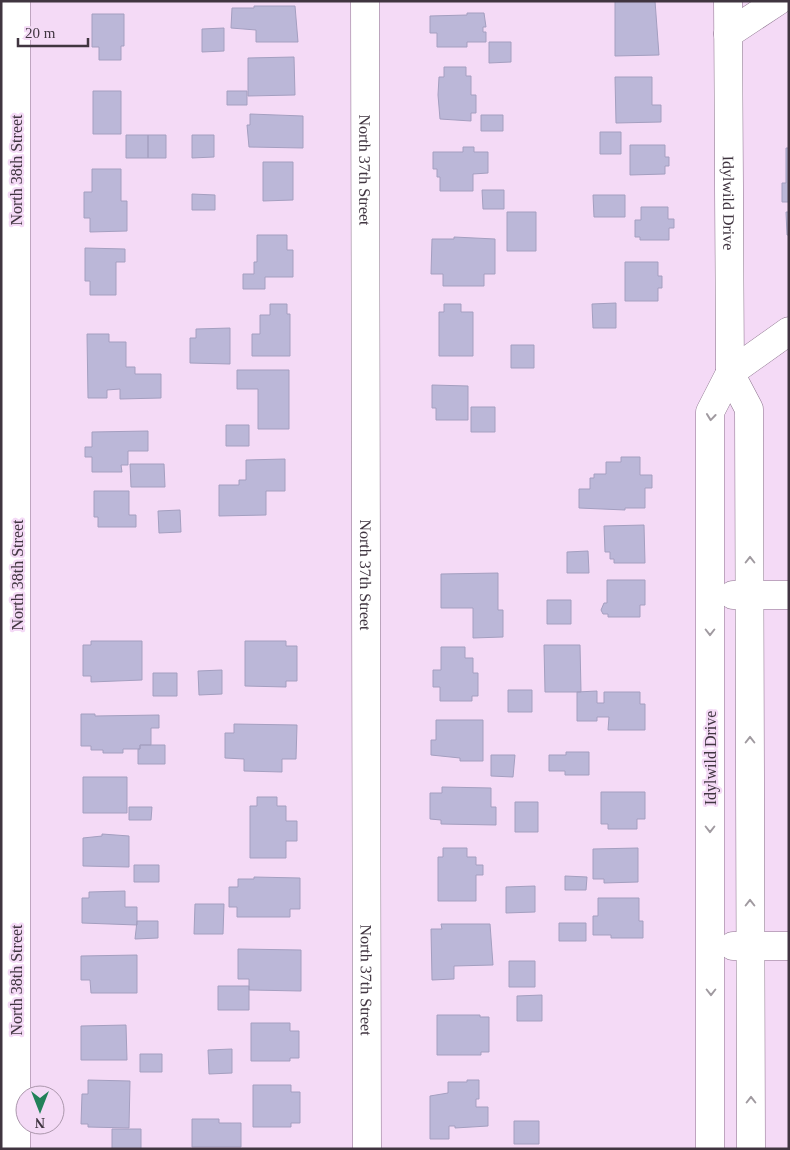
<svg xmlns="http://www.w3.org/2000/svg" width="790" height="1150" viewBox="0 0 790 1150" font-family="Georgia,serif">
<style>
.building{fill:#bbb7d8;stroke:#a49fc0}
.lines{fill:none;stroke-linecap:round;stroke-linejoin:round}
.minor-casing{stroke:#89718a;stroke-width:29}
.minor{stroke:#fff;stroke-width:28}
.oneway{stroke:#a09aa0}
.labels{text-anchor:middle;stroke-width:4.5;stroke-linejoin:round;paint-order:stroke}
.street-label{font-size:16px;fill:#403540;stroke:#f4daf6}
</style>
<rect width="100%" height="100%" fill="#f4daf6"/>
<path class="building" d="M 615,1 L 655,1 L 659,55 L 615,56 Z
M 254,6 L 295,6 L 298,42 L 256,42 L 256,30 L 231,28 L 232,8 L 254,8 Z
M 467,13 L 484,13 L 486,27 L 483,27 L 483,32 L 486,32 L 486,42 L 467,42 L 467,47 L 437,47 L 437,33 L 430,33 L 430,16 L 467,15 Z
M 92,14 L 124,14 L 124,46 L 121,46 L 121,60 L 99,60 L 99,47 L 92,47 Z
M 224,28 L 224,51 L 202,52 L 202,29 Z
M 489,42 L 511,42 L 511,62 L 489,63 Z
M 294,57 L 295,95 L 248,96 L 248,58 Z
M 444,67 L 466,67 L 466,76 L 471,76 L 471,95 L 476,95 L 476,113 L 471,113 L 471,121 L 440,119 L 438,95 L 439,77 L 444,77 Z
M 615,77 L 652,77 L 652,105 L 661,105 L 661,122 L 616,123 Z
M 93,91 L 121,91 L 121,134 L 93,134 Z
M 227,91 L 247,91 L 247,105 L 227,105 Z
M 250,114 L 303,116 L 303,148 L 249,147 L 247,125 L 250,125 Z
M 481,115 L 503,115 L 503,131 L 481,131 Z
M 600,132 L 621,132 L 621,154 L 600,154 Z
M 126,135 L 148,135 L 148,158 L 126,158 Z
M 148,135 L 166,135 L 166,158 L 148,158 Z
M 192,135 L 214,135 L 214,157 L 192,158 Z
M 630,145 L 665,145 L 665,157 L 669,157 L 669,166 L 665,166 L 665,174 L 630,175 Z
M 463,147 L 474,147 L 474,152 L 488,152 L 488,173 L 473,174 L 473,191 L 440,191 L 440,177 L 437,177 L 437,169 L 433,169 L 433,152 L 463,152 Z
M 786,148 L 789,148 L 789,202 L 782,202 L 782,183 L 786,183 Z
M 263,162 L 293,162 L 293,200 L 263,201 Z
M 92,169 L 121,169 L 121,201 L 127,201 L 127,231 L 90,232 L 90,218 L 84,218 L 84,192 L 92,192 Z
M 482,190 L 504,190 L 504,209 L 483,209 Z
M 192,194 L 215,195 L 215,210 L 192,210 Z
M 593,195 L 625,195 L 625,217 L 594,217 Z
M 641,207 L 668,207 L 668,219 L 674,219 L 674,228 L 669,228 L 669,240 L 640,240 L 640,237 L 635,237 L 635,220 L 641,220 Z
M 507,212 L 536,212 L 536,251 L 507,251 Z
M 786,212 L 789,212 L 789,235 L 787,235 Z
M 257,235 L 287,235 L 287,250 L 293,250 L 293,277 L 265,277 L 265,289 L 243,289 L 243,274 L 254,274 L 254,262 L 257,262 Z
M 454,237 L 495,239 L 495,274 L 484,274 L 484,286 L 443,286 L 443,274 L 431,274 L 432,239 L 454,239 Z
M 85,248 L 125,249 L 125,262 L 116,262 L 116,295 L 90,295 L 90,281 L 85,281 Z
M 625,262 L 658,262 L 658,276 L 662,276 L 662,288 L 658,288 L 658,301 L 625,301 Z
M 616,303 L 616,328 L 593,328 L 592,304 Z
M 270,304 L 287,304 L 287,314 L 290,314 L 290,356 L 252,356 L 252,334 L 260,334 L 260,315 L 270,315 Z
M 444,304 L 461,304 L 461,312 L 473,312 L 473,356 L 439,356 L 439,312 L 444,312 Z
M 230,328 L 230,364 L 190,363 L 190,338 L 196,338 L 196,329 Z
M 87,334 L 109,334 L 109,342 L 126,342 L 126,367 L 135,367 L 135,374 L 161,374 L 161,398 L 120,399 L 120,389 L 107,390 L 107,398 L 88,398 Z
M 511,345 L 534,345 L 534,368 L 511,368 Z
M 237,370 L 289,370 L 289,429 L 258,429 L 258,389 L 237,389 Z
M 432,385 L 468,386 L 468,420 L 436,420 L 436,408 L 432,408 Z
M 471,407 L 495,407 L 495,432 L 471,432 Z
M 226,425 L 249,425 L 249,446 L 226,446 Z
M 148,431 L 148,451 L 128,451 L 128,465 L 121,465 L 122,472 L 92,472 L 92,457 L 85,457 L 85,447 L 92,447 L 92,432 Z
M 621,457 L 640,457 L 640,475 L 652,475 L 652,488 L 645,488 L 645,508 L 625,508 L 625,510 L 579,508 L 579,489 L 590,489 L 590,478 L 594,478 L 594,474 L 606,474 L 606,462 L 621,462 Z
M 285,459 L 285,491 L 266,491 L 266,515 L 219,516 L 219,485 L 239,485 L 239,480 L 246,480 L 246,460 Z
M 130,464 L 164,464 L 165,487 L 131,487 Z
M 94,491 L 129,491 L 129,515 L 136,515 L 136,527 L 98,527 L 98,517 L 94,517 Z
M 180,510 L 181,532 L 159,533 L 158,511 Z
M 644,525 L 645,563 L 614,563 L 614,559 L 610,559 L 610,552 L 605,552 L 604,526 Z
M 588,551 L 589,573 L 567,573 L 567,552 Z
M 498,573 L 498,610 L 503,610 L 503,637 L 473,638 L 473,608 L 441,608 L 441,574 Z
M 607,580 L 645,580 L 645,605 L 640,605 L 640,617 L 608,617 L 608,614 L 603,614 L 601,610 L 604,603 L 607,603 Z
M 547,600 L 571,600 L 571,624 L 547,624 Z
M 91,641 L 142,641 L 142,680 L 91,682 L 91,676 L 83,676 L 83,645 L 91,645 Z
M 245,641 L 286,641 L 286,646 L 297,646 L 297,681 L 286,681 L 286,687 L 245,686 Z
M 544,645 L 580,645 L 581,692 L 545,692 Z
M 441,647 L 465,647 L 465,658 L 473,658 L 473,673 L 478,673 L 478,696 L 472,696 L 472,701 L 440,701 L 440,687 L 433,687 L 433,670 L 441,670 Z
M 222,670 L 222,694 L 199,695 L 198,671 Z
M 153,673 L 177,673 L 177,696 L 153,696 Z
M 508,690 L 532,690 L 532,712 L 508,712 Z
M 597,691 L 597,703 L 604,703 L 604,692 L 640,692 L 640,704 L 645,704 L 645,730 L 608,730 L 609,717 L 597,717 L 597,721 L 577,721 L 577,692 Z
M 81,714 L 95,714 L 95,716 L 159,715 L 159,728 L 151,728 L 151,745 L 140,745 L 140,749 L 123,749 L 123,753 L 103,753 L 103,750 L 91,750 L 91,746 L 81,746 Z
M 436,720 L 483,720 L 483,761 L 460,761 L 460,758 L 431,755 L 431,740 L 436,740 Z
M 234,724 L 297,725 L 296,759 L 282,759 L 282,772 L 244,771 L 244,759 L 225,758 L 225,733 L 234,733 Z
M 140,745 L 165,745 L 165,764 L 138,764 L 138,749 L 140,749 Z
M 566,752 L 589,752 L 589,775 L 565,775 L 565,771 L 549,771 L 549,755 L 566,755 Z
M 491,755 L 515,755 L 513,777 L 491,776 Z
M 83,777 L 127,777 L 127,813 L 83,813 Z
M 442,787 L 491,788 L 491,807 L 496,807 L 496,825 L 441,824 L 441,820 L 430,819 L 430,793 L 442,793 Z
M 601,792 L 645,792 L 645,819 L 637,819 L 637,829 L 608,829 L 608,824 L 601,824 Z
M 257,797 L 277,797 L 277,806 L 286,806 L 286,821 L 297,821 L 297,841 L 286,841 L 286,858 L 250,858 L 250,806 L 257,806 Z
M 515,802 L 538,802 L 538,832 L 515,832 Z
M 129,807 L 152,807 L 151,820 L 129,820 Z
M 102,834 L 129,836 L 129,867 L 83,866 L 83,838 L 102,836 Z
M 443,848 L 467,848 L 467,857 L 476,857 L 476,865 L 483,865 L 483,875 L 476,875 L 476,901 L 438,901 L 438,857 L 443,857 Z
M 638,848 L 638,882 L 604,883 L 604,879 L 593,879 L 593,849 Z
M 134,865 L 159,865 L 159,882 L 134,882 Z
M 565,876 L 587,877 L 586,890 L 565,890 Z
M 254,877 L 300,878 L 300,909 L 290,909 L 290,917 L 237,917 L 237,907 L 229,907 L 229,887 L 238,887 L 238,879 L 254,879 Z
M 535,886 L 535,912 L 506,913 L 506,887 Z
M 125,891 L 125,907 L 137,907 L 137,925 L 82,923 L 82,898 L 89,898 L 89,892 Z
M 598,898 L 639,898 L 639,921 L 643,921 L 643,938 L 611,938 L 611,935 L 593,935 L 593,916 L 598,916 Z
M 195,904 L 224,904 L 223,934 L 194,934 Z
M 137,921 L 158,921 L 158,938 L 135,939 Z
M 559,923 L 586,923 L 586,941 L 559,941 Z
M 441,924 L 490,924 L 493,965 L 454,966 L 454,979 L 432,980 L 431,929 L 442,929 Z
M 238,949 L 301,950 L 301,991 L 249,990 L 249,979 L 238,979 Z
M 137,955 L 137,993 L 91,993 L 90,980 L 81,980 L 81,956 Z
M 509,961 L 535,961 L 535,987 L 509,987 Z
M 218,986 L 249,986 L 249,1010 L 218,1010 Z
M 542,995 L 542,1021 L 517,1021 L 517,996 Z
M 437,1015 L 480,1015 L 480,1017 L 489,1017 L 489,1052 L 481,1052 L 481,1055 L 437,1055 Z
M 251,1023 L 290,1023 L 290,1031 L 299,1031 L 299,1058 L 290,1058 L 290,1061 L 251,1061 Z
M 126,1025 L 127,1060 L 81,1060 L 81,1026 Z
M 232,1049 L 232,1073 L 209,1074 L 208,1050 Z
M 140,1054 L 162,1054 L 162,1072 L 140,1072 Z
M 88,1080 L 130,1081 L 129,1128 L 88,1127 L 88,1124 L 81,1124 L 82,1094 L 88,1094 Z
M 467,1080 L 479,1080 L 479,1099 L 476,1099 L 476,1107 L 488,1107 L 488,1126 L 455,1128 L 455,1126 L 449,1126 L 449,1139 L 430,1139 L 430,1096 L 448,1093 L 448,1082 L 467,1082 Z
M 253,1085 L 291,1085 L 291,1092 L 300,1092 L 300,1123 L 291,1123 L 291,1127 L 253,1127 Z
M 192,1119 L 219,1119 L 219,1123 L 241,1123 L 241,1147 L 192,1147 Z
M 514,1121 L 539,1121 L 539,1144 L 514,1144 Z
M 112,1129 L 141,1129 L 141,1149 L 112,1149 Z"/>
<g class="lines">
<defs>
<g id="minor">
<path d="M 16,1 L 16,1149"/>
<path id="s1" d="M 365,1 L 367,1149"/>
<path id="s2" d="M 728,1 L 730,373 L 749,409 L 751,1149"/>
<path d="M 728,34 L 778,1"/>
<path d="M 733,595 L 789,595"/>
<path d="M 733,946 L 789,946"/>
<path d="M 710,1149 L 710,412 L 730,373 L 789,331"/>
</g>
</defs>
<use href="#minor" class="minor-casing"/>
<use href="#minor" class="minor"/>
</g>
<defs><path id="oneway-chevron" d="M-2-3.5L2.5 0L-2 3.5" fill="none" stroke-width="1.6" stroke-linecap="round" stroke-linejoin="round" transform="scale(1.25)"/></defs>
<g class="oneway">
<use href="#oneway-chevron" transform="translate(711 417) rotate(96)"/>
<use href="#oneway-chevron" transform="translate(750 560) rotate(-90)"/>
<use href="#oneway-chevron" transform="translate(710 632) rotate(90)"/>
<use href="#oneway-chevron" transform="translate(750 740) rotate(-90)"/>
<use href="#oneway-chevron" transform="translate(710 829) rotate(90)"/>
<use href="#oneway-chevron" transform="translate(750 903) rotate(-90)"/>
<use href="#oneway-chevron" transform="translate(711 992) rotate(90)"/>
<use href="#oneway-chevron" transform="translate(751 1100) rotate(-90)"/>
</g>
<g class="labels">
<g class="street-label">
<text transform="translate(16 170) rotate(-90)" y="6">North 38th Street</text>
<text dy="6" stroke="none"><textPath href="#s1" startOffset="169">North 37th Street</textPath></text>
<text dy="6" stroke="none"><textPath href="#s2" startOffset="202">Idylwild Drive</textPath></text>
<text transform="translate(17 575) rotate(-90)" y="6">North 38th Street</text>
<text dy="6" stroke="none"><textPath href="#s1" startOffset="574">North 37th Street</textPath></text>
<text transform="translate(710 758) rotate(-90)" y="6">Idylwild Drive</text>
<text transform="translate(16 980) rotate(-90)" y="6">North 38th Street</text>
<text dy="6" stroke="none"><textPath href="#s1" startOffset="979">North 37th Street</textPath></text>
</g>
</g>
<rect width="790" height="1150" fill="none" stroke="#403540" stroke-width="5"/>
<g transform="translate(40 1110) rotate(180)"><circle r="24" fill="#f4daf6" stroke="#ac98ad"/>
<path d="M0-4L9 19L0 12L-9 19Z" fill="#228159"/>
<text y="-8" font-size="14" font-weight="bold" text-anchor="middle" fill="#403540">N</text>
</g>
<path d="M18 38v8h70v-8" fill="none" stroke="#403540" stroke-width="2.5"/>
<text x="25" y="38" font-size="15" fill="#403540" stroke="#f4daf6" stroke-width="4" paint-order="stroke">20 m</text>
</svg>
